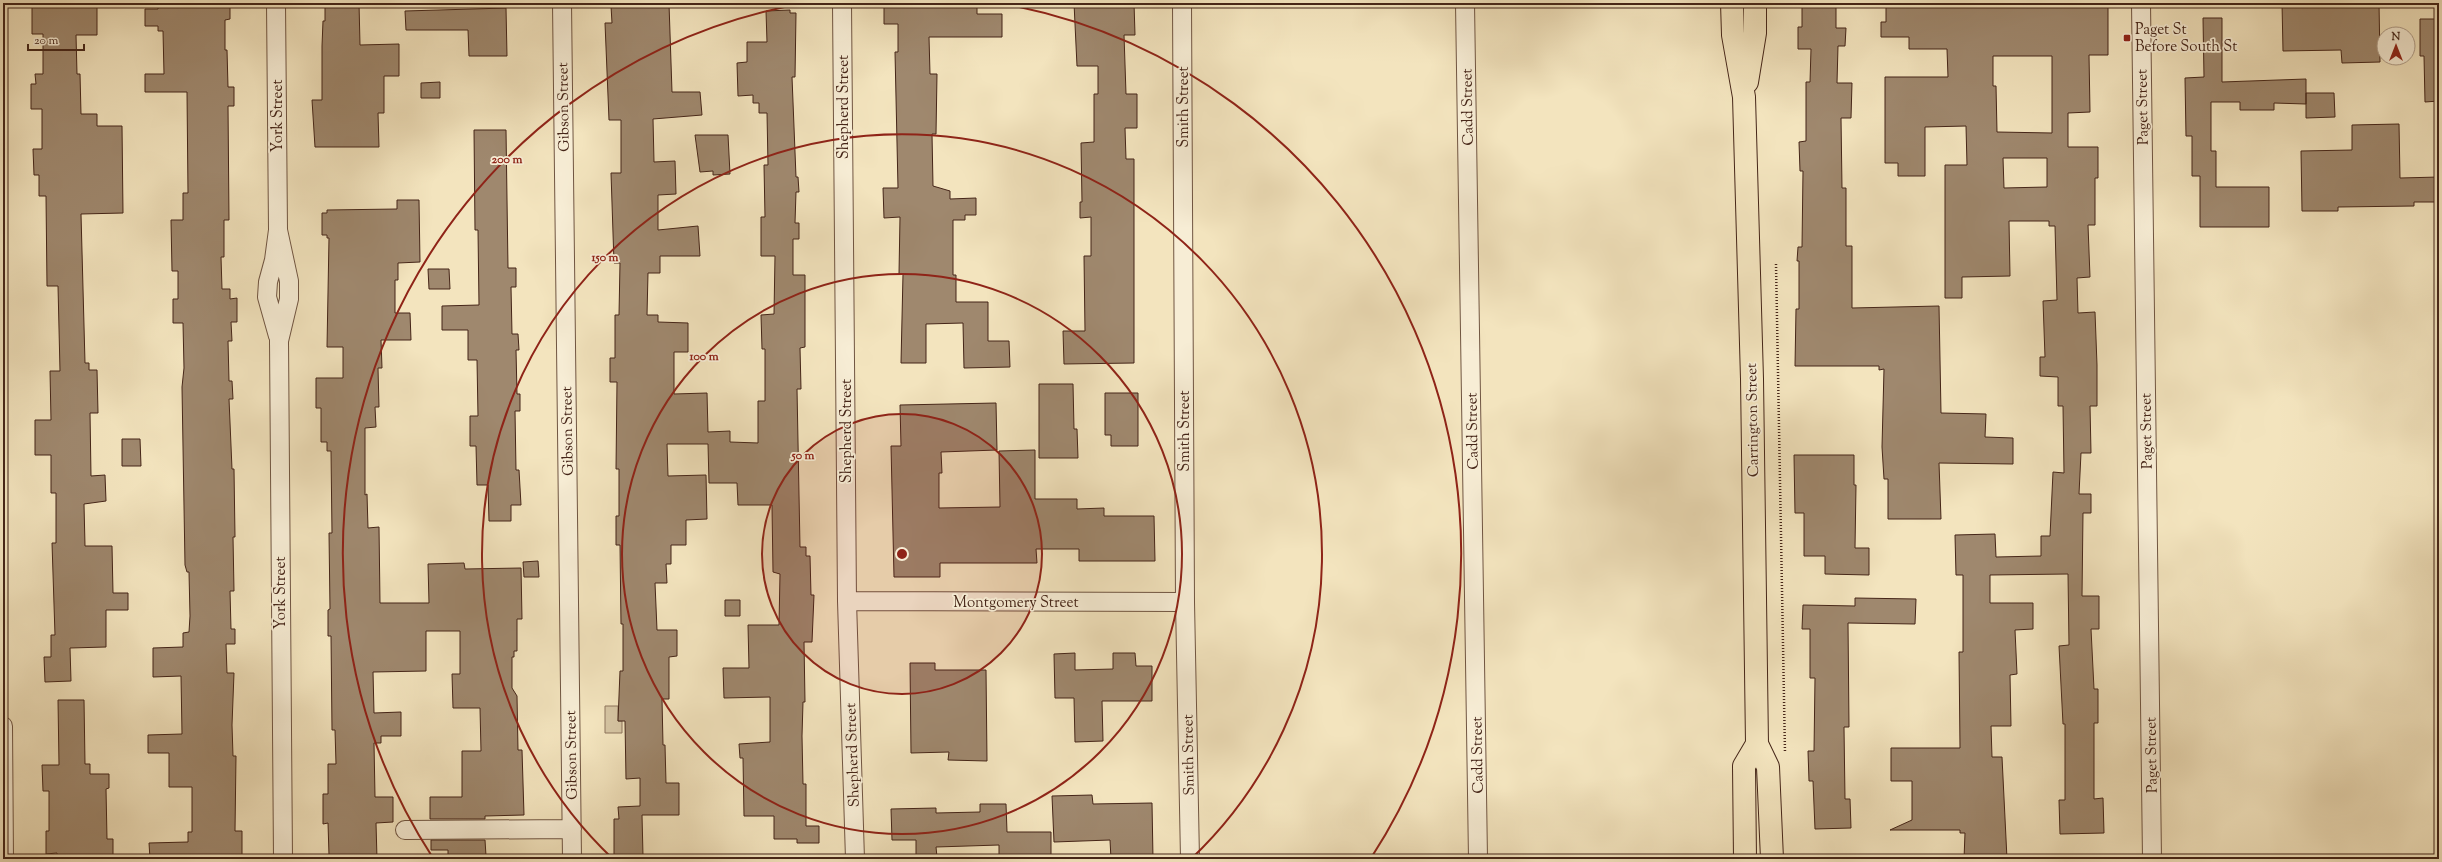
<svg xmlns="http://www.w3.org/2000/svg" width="2442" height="862" viewBox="0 0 2442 862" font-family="'Sorts Mill Goudy',serif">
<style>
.green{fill:#d5c4a2;stroke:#8d745d}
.building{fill:#9f886e;stroke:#452518;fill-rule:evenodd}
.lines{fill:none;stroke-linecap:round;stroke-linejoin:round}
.minor-casing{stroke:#705542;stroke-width:20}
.major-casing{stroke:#452518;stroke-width:24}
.path{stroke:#452518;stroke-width:2.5;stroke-dasharray:1 2;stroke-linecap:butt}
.minor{stroke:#f7edd5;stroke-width:18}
.major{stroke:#f3e4be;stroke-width:22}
.ring{fill:none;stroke:#8f2418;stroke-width:2}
.poi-dot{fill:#8f2418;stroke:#f7edd5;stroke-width:1.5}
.labels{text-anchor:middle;stroke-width:3.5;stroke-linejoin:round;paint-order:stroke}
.poi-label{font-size:15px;fill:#452518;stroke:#f7edd5;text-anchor:start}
.street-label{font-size:15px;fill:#452518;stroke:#f7edd5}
.centre{fill:#8f2418;stroke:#f7edd5;stroke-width:2}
.ring-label{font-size:12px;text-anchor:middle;font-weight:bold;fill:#8f2418;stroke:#f7edd5;stroke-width:3.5;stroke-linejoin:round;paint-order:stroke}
</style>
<rect width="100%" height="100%" fill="#f3e4be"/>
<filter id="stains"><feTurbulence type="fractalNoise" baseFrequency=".005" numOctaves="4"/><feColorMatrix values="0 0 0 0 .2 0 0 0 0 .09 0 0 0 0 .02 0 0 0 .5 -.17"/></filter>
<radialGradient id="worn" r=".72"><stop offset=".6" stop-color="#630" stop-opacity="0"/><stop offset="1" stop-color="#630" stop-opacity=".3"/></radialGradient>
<path class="green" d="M 605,706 L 618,706 L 618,721 L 622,721 L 622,733 L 605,733 Z"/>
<path class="building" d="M 32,3 L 97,3 L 97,35 L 76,35 L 77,74 L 80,74 L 81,114 L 97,114 L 97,126 L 122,126 L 123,213 L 81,214 L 85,363 L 89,363 L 89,370 L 97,370 L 98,413 L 90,413 L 91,476 L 105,475 L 106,501 L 84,504 L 85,546 L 112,546 L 113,593 L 128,593 L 128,610 L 106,610 L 106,647 L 70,648 L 71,681 L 45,682 L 44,657 L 51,657 L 51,635 L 55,635 L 52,543 L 56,543 L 56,493 L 51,493 L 51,455 L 35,455 L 35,420 L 51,420 L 50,371 L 60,371 L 58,286 L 47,286 L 46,196 L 39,196 L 39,175 L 34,175 L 33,149 L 42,149 L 42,109 L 31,109 L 31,84 L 36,84 L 35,74 L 43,74 L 43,34 L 32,34 Z
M 158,3 L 230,3 L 230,19 L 225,20 L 225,50 L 227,50 L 228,87 L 234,87 L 234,106 L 228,106 L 229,220 L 224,220 L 224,257 L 221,257 L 222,289 L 230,289 L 230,299 L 237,298 L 237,322 L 231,322 L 232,341 L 228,341 L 229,381 L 232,381 L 233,399 L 229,399 L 232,469 L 234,469 L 235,537 L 233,537 L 234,591 L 230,591 L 231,629 L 235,629 L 235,644 L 226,644 L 227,673 L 234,673 L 232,725 L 233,756 L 236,756 L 235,831 L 242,831 L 242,859 L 150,859 L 149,843 L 188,842 L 188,832 L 192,832 L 192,787 L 169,787 L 169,753 L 148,753 L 148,735 L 182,734 L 181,676 L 153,677 L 153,648 L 183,647 L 183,633 L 189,632 L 190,616 L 189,572 L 187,572 L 185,565 L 182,387 L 184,368 L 183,323 L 173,323 L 173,299 L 178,299 L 178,271 L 172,271 L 171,220 L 183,220 L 183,193 L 188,193 L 187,92 L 145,92 L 145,74 L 164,74 L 163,31 L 158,31 L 158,26 L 145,26 L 145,9 L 158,9 Z
M 325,3 L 359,3 L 360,45 L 399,44 L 399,76 L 384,76 L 384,113 L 378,113 L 379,147 L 315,147 L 312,100 L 322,100 L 322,46 L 323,21 L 325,21 Z
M 884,3 L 977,3 L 977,14 L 1002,14 L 1002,37 L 929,37 L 930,74 L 937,74 L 936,134 L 932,134 L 933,186 L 950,191 L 950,199 L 976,198 L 976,215 L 965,215 L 965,220 L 953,220 L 953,275 L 956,275 L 956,302 L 988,302 L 988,341 L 1009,341 L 1010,367 L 964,368 L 963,323 L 926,324 L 926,363 L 901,363 L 903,274 L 899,274 L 900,217 L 884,218 L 883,188 L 898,188 L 895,52 L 898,52 L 898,24 L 884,24 Z
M 1074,3 L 1134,3 L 1135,35 L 1124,35 L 1126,94 L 1137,94 L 1137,128 L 1125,128 L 1126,159 L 1134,159 L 1134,363 L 1064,364 L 1063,331 L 1085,331 L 1084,256 L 1091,256 L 1091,217 L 1080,218 L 1080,202 L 1082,202 L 1081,143 L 1094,142 L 1094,94 L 1098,94 L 1098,66 L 1077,66 Z
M 1802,3 L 1836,3 L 1836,28 L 1846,28 L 1845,46 L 1838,46 L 1837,83 L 1852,83 L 1851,118 L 1841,118 L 1842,188 L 1846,188 L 1846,246 L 1852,246 L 1852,308 L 1939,306 L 1941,413 L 1986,414 L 1985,437 L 2013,438 L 2013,464 L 1939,463 L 1941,519 L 1888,519 L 1888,479 L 1884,479 L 1882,447 L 1884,369 L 1879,370 L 1879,366 L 1795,366 L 1796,309 L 1799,309 L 1799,261 L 1797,261 L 1798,247 L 1802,247 L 1803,171 L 1800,171 L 1799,142 L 1806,141 L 1806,82 L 1810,82 L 1811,49 L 1798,49 L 1798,27 L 1802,27 Z
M 1886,3 L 2108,3 L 2108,55 L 2089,55 L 2090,112 L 2068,113 L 2068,147 L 2098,147 L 2098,178 L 2095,178 L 2095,225 L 2088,225 L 2090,277 L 2077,278 L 2078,313 L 2095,312 L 2097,365 L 2097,406 L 2090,406 L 2091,453 L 2081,453 L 2079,494 L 2091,494 L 2091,513 L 2083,513 L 2082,596 L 2099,596 L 2099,629 L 2091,629 L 2094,689 L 2098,689 L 2098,723 L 2094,723 L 2094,799 L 2103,798 L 2104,833 L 2060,834 L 2059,800 L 2065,800 L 2065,724 L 2063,724 L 2059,646 L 2069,645 L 2068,574 L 1990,575 L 1990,603 L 2033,603 L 2033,629 L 2015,630 L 2017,674 L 2010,675 L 2011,726 L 1991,726 L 1992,757 L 2002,757 L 2007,859 L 1964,859 L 1965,833 L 1960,833 L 1960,830 L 1890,830 L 1912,820 L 1912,781 L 1891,781 L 1891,748 L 1960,748 L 1959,652 L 1963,652 L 1963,575 L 1956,575 L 1955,535 L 1995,534 L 1996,557 L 2041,556 L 2041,536 L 2050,536 L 2053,472 L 2064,473 L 2063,406 L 2058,406 L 2058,377 L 2040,376 L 2040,357 L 2045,357 L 2043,301 L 2057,300 L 2055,226 L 2049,226 L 2049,221 L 2009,221 L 2010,276 L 1962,277 L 1962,298 L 1945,298 L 1945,165 L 1967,165 L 1966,126 L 1925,127 L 1925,176 L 1898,176 L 1898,163 L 1885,163 L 1885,77 L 1948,77 L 1947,49 L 1909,49 L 1909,37 L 1881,37 L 1881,22 L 1886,22 ZM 1993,56 L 2052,56 L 2052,133 L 1997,132 L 1996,86 L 1993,86 ZM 2003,158 L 2047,158 L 2047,187 L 2004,188 Z
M 2282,3 L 2379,3 L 2380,62 L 2342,63 L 2341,50 L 2283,51 Z
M 669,4 L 672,92 L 700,92 L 702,115 L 653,119 L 654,162 L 675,161 L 676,194 L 658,195 L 658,230 L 698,226 L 700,256 L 660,256 L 660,273 L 648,273 L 647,315 L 658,315 L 658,322 L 688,323 L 688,352 L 674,352 L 674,394 L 707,393 L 708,432 L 730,431 L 730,442 L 758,443 L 758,401 L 765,401 L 765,349 L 762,349 L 761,315 L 774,314 L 775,256 L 761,256 L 761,217 L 765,217 L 764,165 L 768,165 L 767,113 L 759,113 L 759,103 L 753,103 L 753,95 L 738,96 L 737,63 L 747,62 L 747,42 L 767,42 L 766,11 L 790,10 L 790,13 L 796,13 L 795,77 L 792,77 L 796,177 L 798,177 L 799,192 L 796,192 L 795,223 L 799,223 L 799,239 L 793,239 L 793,275 L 805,275 L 805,347 L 800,348 L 801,389 L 797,389 L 800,547 L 806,547 L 806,556 L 810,556 L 811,595 L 814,595 L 812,642 L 804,642 L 805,702 L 803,702 L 802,736 L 803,784 L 806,784 L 806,826 L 819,826 L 819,843 L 797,843 L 797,839 L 774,839 L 774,816 L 744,816 L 743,758 L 740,758 L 739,744 L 770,742 L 770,697 L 724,698 L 723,668 L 749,668 L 748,625 L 779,625 L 780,574 L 773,572 L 772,505 L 738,505 L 737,483 L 709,483 L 708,444 L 667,444 L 668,476 L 706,475 L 707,519 L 686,520 L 686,545 L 671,545 L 671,564 L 666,564 L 667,583 L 655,583 L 657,630 L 677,630 L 677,656 L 669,657 L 669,699 L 662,699 L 663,745 L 665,745 L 666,783 L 679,783 L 679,815 L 642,815 L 643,856 L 614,857 L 614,819 L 619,819 L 618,807 L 640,806 L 640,778 L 626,779 L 625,721 L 618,721 L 620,671 L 623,671 L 623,624 L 621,624 L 620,545 L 616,545 L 616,516 L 619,516 L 619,469 L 616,469 L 617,382 L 610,382 L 610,358 L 615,358 L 615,315 L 619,315 L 620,263 L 614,263 L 611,173 L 621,173 L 621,120 L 609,120 L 605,23 L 612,23 L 611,6 Z
M 506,8 L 507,56 L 469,56 L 468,30 L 406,30 L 405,11 Z
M 2203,18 L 2222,18 L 2222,82 L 2306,79 L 2306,104 L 2274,103 L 2274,110 L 2240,110 L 2240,102 L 2211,102 L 2211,151 L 2216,151 L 2216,187 L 2269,187 L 2269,227 L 2200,227 L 2200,176 L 2192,176 L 2192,136 L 2186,136 L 2185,78 L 2204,77 Z
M 2420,19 L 2439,19 L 2439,101 L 2425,102 L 2424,56 L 2420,56 Z
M 440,82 L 440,98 L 421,98 L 421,83 Z
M 2306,93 L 2334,93 L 2335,117 L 2306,118 Z
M 2399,124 L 2400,178 L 2439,177 L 2439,202 L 2414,202 L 2414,206 L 2338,207 L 2338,211 L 2302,211 L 2301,151 L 2352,150 L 2352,125 Z
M 474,130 L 506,130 L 508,268 L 516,268 L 516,287 L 511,287 L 512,334 L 518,334 L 519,350 L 516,350 L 517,394 L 520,394 L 520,411 L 515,411 L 516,470 L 519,470 L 521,505 L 511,505 L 511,521 L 489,521 L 488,485 L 477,485 L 476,446 L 470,446 L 470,416 L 478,416 L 477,360 L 468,360 L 468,330 L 442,330 L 442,306 L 479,305 L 478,230 L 475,230 Z
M 695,135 L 728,135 L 730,174 L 713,175 L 713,171 L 700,172 Z
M 397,200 L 419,200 L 420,262 L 398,263 L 398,280 L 395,280 L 395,313 L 410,313 L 411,340 L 381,340 L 382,368 L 378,368 L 379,407 L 375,407 L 376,427 L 365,428 L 365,495 L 367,494 L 368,528 L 379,527 L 380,603 L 429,603 L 428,564 L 464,563 L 465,569 L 521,568 L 522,619 L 517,619 L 517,651 L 514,651 L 514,657 L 512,657 L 512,688 L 517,696 L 518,750 L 522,750 L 524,815 L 485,816 L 485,819 L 430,819 L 430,797 L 462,797 L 462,751 L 481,751 L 480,708 L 453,708 L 452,674 L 460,674 L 460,631 L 426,631 L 426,671 L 373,672 L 374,713 L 401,712 L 401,736 L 381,736 L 381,743 L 374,743 L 375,797 L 393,797 L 393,822 L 376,823 L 377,859 L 331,859 L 331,855 L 329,855 L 328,823 L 323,824 L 323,794 L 328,794 L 328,764 L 336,764 L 335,730 L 332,730 L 331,636 L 328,636 L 328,610 L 330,609 L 329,533 L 332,533 L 331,451 L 327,451 L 327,442 L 321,442 L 321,408 L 316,408 L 316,378 L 343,378 L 343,347 L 327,347 L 329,238 L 327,238 L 327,235 L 322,235 L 322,213 L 327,213 L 327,210 L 397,209 Z
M 428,269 L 449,269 L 450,289 L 429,289 Z
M 1039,384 L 1073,384 L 1074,429 L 1077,429 L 1078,458 L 1039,458 Z
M 1105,393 L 1138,393 L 1138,446 L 1111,446 L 1111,435 L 1105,435 Z
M 996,403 L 997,450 L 941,452 L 942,473 L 939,473 L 939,508 L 1000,507 L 999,451 L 1035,450 L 1035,499 L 1077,499 L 1077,509 L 1104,508 L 1104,516 L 1154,516 L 1155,561 L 1079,561 L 1079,549 L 1036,549 L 1037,563 L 940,563 L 940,577 L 894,577 L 891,446 L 901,446 L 900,405 Z
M 122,439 L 140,439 L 141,466 L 122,466 Z
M 1794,455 L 1854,455 L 1854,485 L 1856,485 L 1855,548 L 1869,548 L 1869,575 L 1825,574 L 1825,556 L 1804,556 L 1804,513 L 1795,513 Z
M 538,561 L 539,577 L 524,577 L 523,562 Z
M 1855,598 L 1916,599 L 1915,624 L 1848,623 L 1849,727 L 1844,727 L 1845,799 L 1850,799 L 1851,828 L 1815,829 L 1813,781 L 1809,781 L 1808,751 L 1814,751 L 1815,678 L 1810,678 L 1810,629 L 1802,629 L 1803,605 L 1855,606 Z
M 725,600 L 740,600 L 740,616 L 725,616 Z
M 1075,653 L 1075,670 L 1113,669 L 1113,653 L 1135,653 L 1136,666 L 1152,666 L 1152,701 L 1102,701 L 1103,741 L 1075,742 L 1074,698 L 1055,698 L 1054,654 Z
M 910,663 L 935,663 L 935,670 L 986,670 L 987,761 L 948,760 L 949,752 L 911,753 Z
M 58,700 L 84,700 L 85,764 L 90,764 L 90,774 L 109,774 L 109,788 L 106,789 L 107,839 L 113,839 L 113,859 L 57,859 L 57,853 L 46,854 L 46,831 L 49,831 L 49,791 L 43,791 L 42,765 L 59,765 Z
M 1092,795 L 1093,804 L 1152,803 L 1153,859 L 1111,859 L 1110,840 L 1054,842 L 1052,796 Z
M 980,804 L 1006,804 L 1007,832 L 1051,832 L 1051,859 L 999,859 L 999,845 L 936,847 L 937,857 L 916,858 L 916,840 L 892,840 L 891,809 L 936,808 L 936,813 L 980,812 Z
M 431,840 L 485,840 L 486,856 L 448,859 L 448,850 L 431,850 Z"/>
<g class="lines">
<defs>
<path id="minor" d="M 276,3 L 278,230 L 274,260 L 268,282 L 267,297 L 278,336
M 562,3 L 572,859
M 842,3 L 847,601 L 855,859
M 1182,3 L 1185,602 L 1190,859
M 1465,3 L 1478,859
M 2141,3 L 2152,859
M 278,230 L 289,281 L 289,299 L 279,341 L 283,859
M 847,601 L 1185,602
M 3,726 L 4,859
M 405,830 L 572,829"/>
<path id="major" d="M 1732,3 L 1733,35 L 1744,97 L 1752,379 L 1757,744 L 1768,767 L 1772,859
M 1747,82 L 1755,33 L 1755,3
M 1745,859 L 1744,766 L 1757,744"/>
</defs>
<use href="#minor" class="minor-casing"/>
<use href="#major" class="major-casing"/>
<path class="path" d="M 1776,264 L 1785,753"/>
<use href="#minor" class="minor"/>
<use href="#major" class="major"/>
</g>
<circle cx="902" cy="554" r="140" fill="#8f2418" fill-opacity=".12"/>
<g class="ring">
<circle cx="902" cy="554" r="140"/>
<circle cx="902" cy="554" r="280"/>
<path d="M613 859A420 420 0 1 1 1191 859"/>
<path d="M433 858A559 559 0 0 1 805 3M999 3A559 559 0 0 1 1371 858"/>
</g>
<rect class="poi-dot" x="2123" y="34" width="8" height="8" rx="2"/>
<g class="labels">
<g class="poi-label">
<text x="2135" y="34">Paget St<tspan x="2135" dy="17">Before South St</tspan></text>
</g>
<g class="street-label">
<text transform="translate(563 107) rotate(-91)" y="5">Gibson Street</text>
<text transform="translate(843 107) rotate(-90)" y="5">Shepherd Street</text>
<text transform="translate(1183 107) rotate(-90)" y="5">Smith Street</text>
<text transform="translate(1467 107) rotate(-91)" y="5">Cadd Street</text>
<text transform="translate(2142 107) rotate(-91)" y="5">Paget Street</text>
<text transform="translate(277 116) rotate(-90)" y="5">York Street</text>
<text transform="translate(1752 420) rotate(-91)" y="5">Carrington Street</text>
<text transform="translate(567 431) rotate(-91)" y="5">Gibson Street</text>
<text transform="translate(846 431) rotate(-90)" y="5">Shepherd Street</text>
<text transform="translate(1184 431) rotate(-90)" y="5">Smith Street</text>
<text transform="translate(1472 431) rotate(-91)" y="5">Cadd Street</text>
<text transform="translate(2146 431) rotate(-91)" y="5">Paget Street</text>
<text transform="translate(280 593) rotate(-90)" y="5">York Street</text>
<text x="1016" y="607">Montgomery Street</text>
<text transform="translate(571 755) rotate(-91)" y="5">Gibson Street</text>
<text transform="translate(852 755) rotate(-92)" y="5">Shepherd Street</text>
<text transform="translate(1188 755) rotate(-91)" y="5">Smith Street</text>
<text transform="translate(1477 755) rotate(-91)" y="5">Cadd Street</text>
<text transform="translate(2151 755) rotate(-91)" y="5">Paget Street</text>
</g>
</g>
<circle cx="902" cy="554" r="6" class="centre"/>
<g class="ring-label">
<text x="507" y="163">200 m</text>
<text x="605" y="261">150 m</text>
<text x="704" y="360">100 m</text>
<text x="803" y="459">50 m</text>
</g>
<rect width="2442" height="862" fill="none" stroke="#f3e4be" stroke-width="16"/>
<rect x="4" y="4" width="2434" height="854" fill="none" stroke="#452518" stroke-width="2"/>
<rect x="8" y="8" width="2426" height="846" fill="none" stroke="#452518"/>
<g transform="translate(2396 46)"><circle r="19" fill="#f7edd5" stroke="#b09d89"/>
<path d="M0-3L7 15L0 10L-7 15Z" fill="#8f2418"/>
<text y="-6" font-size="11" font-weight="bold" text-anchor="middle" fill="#452518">N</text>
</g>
<path d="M28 44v6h56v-6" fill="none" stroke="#452518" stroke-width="2"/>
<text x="34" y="44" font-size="12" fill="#452518" stroke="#f7edd5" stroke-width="3" paint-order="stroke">20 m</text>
<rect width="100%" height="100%" filter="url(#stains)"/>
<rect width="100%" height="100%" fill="url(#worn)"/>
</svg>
